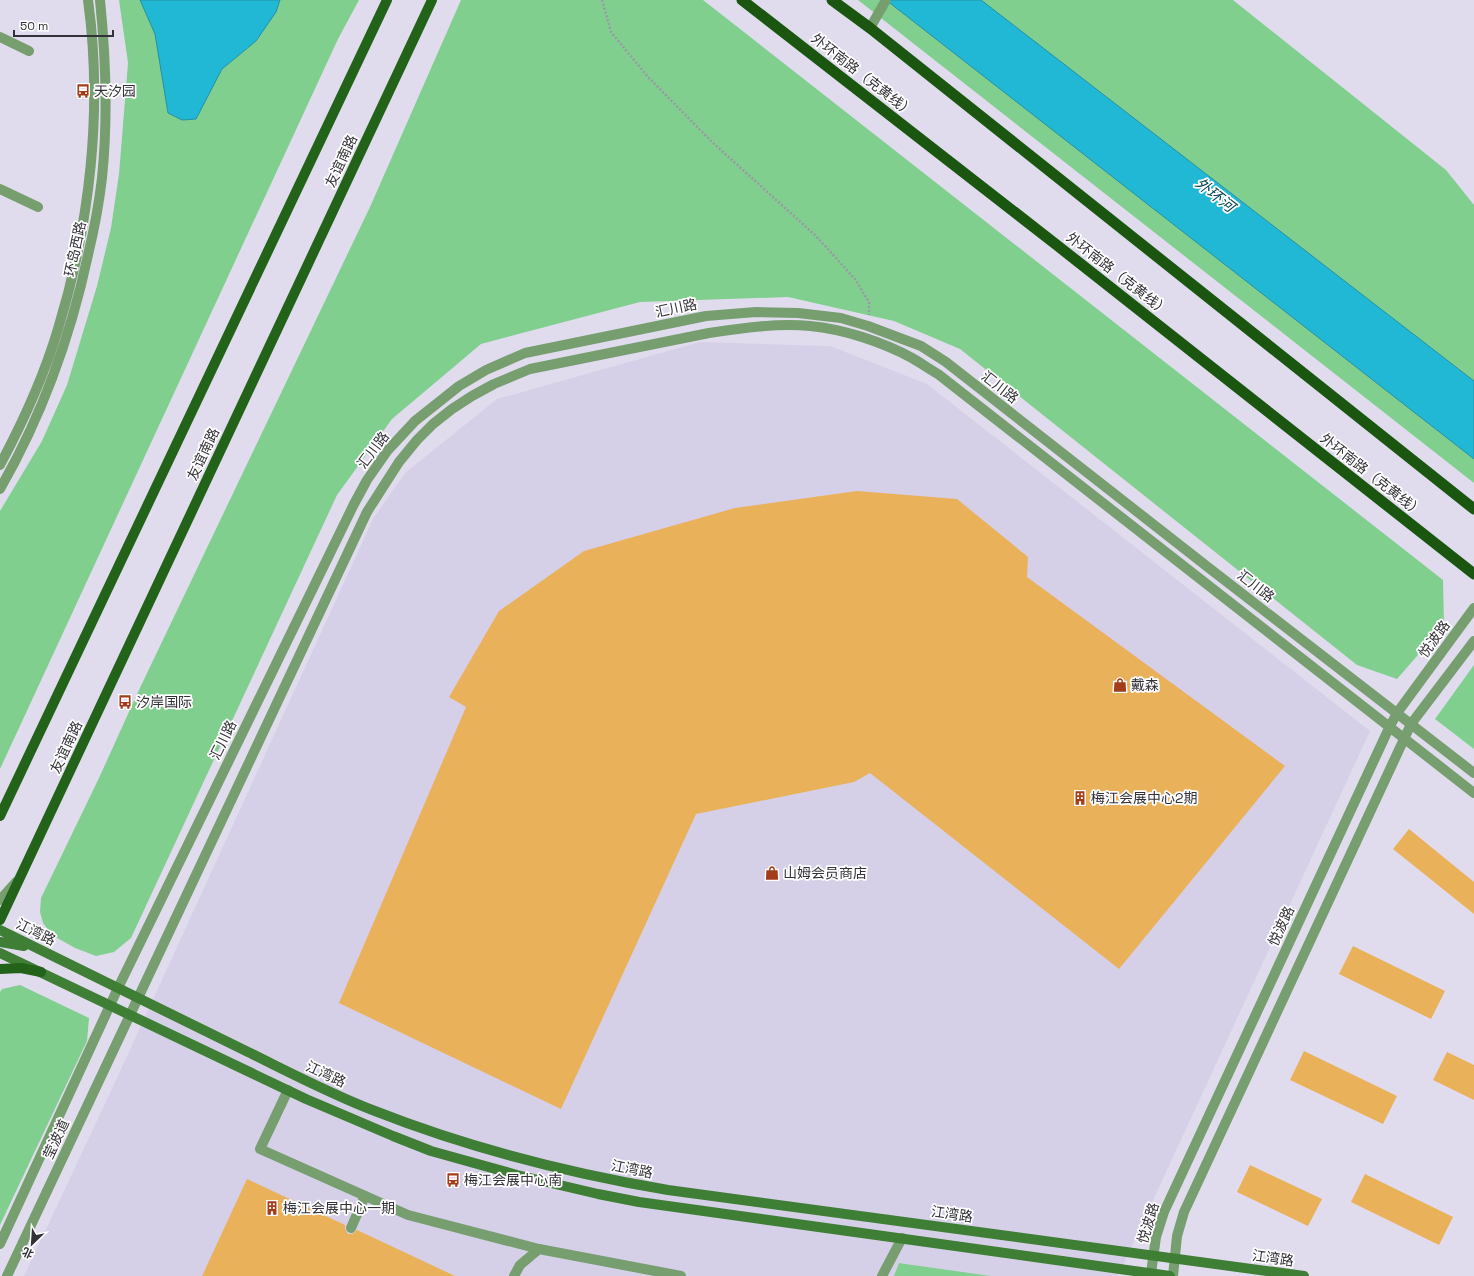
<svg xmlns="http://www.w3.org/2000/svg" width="1474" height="1276" viewBox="0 0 1474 1276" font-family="'Space Grotesk','Noto Sans SC',sans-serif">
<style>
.built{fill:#d6cfe8}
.green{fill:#80cf8e}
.water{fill:#20b8d5;stroke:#2690a6}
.building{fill:#eab15b}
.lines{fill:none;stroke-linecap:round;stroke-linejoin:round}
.path{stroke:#9b98a6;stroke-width:2.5;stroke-dasharray:2 2;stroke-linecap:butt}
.minor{stroke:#769e6f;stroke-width:10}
.tertiary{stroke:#769e6f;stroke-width:10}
.secondary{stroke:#3f7e35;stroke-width:10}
.primary{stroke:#236219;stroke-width:10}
.trunk{stroke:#1b5610;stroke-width:11}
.labels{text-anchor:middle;stroke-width:3.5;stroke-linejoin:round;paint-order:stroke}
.street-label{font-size:14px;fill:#333138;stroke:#fff}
.poi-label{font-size:14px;fill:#333138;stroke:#fff;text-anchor:start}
.water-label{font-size:15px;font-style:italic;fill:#044450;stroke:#fff}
</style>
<rect width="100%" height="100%" fill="#e0dcee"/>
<path class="built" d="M 700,342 L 830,346 L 927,384 L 1370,731 L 1118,1276 L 991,1276 L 900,1263 L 894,1276 L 24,1276 L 117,1078 L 373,519 L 405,473 L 497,399 Z"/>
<path class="green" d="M 119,0 L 359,0 L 338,39 L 0,769 L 0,511 L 42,441 L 67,385 L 97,286 L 111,228 L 119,174 L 128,63 Z
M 461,0 L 703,0 L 1443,580 L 1444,625 L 1397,679 L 1357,665 L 960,349 L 894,321 L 788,297 L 640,302 L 481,344 L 392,419 L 337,495 L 131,938 L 114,952 L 96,956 L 75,948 L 52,935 L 43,923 L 40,912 L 41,898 L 99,778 L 138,692 L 370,207 Z
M 858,0 L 1233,0 L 1446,170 L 1474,205 L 1474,483 Z
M 1474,665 L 1474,749 L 1435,719 Z
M 20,985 L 89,1018 L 87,1041 L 0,1225 L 0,992 L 2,989 Z
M 899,1263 L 991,1276 L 894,1276 Z"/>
<path class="water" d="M 140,0 L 280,0 L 276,12 L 256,41 L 222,69 L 196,119 L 182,120 L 168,113 L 155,34 Z
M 886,0 L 981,0 L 1474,381 L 1474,459 Z"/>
<path class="building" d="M 857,491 L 957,499 L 1028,557 L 1027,577 L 1285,766 L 1119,969 L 870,773 L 854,782 L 696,814 L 561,1109 L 339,1003 L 466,707 L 449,697 L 499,611 L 584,551 L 735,508 Z
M 1409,829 L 1474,882 L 1474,914 L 1393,849 Z
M 1353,946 L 1445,991 L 1431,1019 L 1339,974 Z
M 1304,1051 L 1397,1096 L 1383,1124 L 1290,1080 Z
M 1447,1052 L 1474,1065 L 1474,1100 L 1433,1080 Z
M 1250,1165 L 1322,1199 L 1308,1226 L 1237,1192 Z
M 1365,1174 L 1453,1217 L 1439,1245 L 1351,1202 Z
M 247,1179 L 345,1225 L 345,1229 L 348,1234 L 352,1234 L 357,1230 L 455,1276 L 202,1276 Z"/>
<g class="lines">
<path class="path" d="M 602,0 L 611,32 L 648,77 L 712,142 L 816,236 L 855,279 L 869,302 L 869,315"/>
<path class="minor" d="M 870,28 L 886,0
M 0,37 L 29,51
M 0,189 L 38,207
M 351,1228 L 365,1196
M 514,1276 L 520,1265 L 539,1249"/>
<path class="tertiary" d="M 0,465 C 23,422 44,376 58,329 C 90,224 103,109 88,0
M 0,489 C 43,414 70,339 88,255 C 94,230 99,204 102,178 C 108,119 106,59 100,0
M 0,900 L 16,882
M 288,1090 L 260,1149 L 408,1215 L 539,1249 L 681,1276
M 0,1244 L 118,988 L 354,504 L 367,480 L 388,450 L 415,421 L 459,386 L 486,370 L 525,353 L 706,316 L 756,312 L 798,313 L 841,318 L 868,326 L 921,346 L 946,362 L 1209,568 L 1474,773
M 1151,1273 L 1156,1237 L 1164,1212 L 1389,728 L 1397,713 L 1474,608
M 7,1276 L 367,512 L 399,462 L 417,440 L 433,424 L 452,409 L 472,396 L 494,384 L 530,369 L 709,333 C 742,328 777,323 810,326 C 843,329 883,342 912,358 C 921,363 929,369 938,374 L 1474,793
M 882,1276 L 902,1238
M 1173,1276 L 1177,1236 L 1184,1212 L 1411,724 L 1474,641"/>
<path class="secondary" d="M 0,930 C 81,970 162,1010 244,1050 C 287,1071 330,1094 375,1111 C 469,1148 568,1173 668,1190 L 1304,1276
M 0,942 L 24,946
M 0,953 L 306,1099 L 393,1136 L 431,1151 L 517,1175 L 598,1194 L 639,1202 L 1170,1276"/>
<path class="primary" d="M 0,816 L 387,0
M 0,920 L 432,0
M 0,969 L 21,968 L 41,972"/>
<path class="trunk" d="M 742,0 L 1058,246 L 1474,574
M 832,0 L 870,28 L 1474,509"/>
</g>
<defs>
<symbol id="bus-bare" viewBox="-9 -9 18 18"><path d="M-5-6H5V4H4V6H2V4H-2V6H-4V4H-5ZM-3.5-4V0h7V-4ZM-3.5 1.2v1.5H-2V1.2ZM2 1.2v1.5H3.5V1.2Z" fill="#a33c19" stroke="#fff" stroke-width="2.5" paint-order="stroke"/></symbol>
<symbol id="shop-bare" viewBox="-9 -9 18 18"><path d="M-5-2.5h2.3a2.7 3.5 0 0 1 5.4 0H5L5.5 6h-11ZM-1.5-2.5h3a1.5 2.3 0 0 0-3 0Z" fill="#a33c19" stroke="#fff" stroke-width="2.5" paint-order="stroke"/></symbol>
<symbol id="building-bare" viewBox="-9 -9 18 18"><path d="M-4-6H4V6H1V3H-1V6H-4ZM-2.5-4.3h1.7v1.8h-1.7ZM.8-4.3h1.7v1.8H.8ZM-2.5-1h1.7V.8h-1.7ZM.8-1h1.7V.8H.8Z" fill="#a33c19" stroke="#fff" stroke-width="2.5" paint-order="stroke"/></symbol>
</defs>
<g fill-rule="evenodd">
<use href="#bus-bare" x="73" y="81" width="20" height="20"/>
<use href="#shop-bare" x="1110" y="675" width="20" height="20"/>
<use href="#bus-bare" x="115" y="692" width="20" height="20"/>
<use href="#building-bare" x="1070" y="788" width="20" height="20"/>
<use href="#shop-bare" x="762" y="863" width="20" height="20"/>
<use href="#bus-bare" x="443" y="1170" width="20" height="20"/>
<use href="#building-bare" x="262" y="1198" width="20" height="20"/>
</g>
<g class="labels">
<g class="street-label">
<text transform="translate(863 75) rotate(38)" y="5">外环南路（克黄线）</text>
<text transform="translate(341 161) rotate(-65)" y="5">友谊南路</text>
<text transform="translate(75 249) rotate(-78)" y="5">环岛西路</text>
<text transform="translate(1118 274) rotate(38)" y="5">外环南路（克黄线）</text>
<text transform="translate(676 308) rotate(-12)" y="5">汇川路</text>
<text transform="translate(1000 387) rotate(38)" y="5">汇川路</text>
<text transform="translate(373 450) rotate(-53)" y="5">汇川路</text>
<text transform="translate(203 454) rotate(-65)" y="5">友谊南路</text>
<text transform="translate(1372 475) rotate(38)" y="5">外环南路（克黄线）</text>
<text transform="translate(1256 586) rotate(38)" y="5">汇川路</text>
<text transform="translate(1434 639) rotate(-54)" y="5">悦波路</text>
<text transform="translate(223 740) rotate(-64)" y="5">汇川路</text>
<text transform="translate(66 747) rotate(-65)" y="5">友谊南路</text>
<text transform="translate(1281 926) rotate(-65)" y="5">悦波路</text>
<text transform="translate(36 932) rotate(26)" y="5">江湾路</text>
<text transform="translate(326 1074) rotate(25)" y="5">江湾路</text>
<text transform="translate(56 1139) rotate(-65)" y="5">莹波道</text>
<text transform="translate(632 1169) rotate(11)" y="5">江湾路</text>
<text transform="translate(952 1214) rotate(8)" y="5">江湾路</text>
<text transform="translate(1148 1223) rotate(-73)" y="5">悦波路</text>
<text transform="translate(1273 1258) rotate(8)" y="5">江湾路</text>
</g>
<g class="poi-label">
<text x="94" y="96">天汐园</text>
<text x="1131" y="690">戴森</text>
<text x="136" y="707">汐岸国际</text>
<text x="1091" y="803">梅江会展中心2期</text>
<text x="783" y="878">山姆会员商店</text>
<text x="464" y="1185">梅江会展中心南</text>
<text x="283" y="1213">梅江会展中心一期</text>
</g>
<g class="water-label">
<text transform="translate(1215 195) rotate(38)" y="5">外环河</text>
</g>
</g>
<g transform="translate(32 1244) rotate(205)" stroke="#ffffff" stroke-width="3" paint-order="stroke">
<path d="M0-3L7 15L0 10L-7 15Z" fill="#333138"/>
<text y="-6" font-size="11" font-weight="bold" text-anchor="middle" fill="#333138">北</text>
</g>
<path d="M14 30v6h99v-6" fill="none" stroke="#333138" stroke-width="2"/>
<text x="20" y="30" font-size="12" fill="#333138" stroke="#ffffff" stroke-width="3" paint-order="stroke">50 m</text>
</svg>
